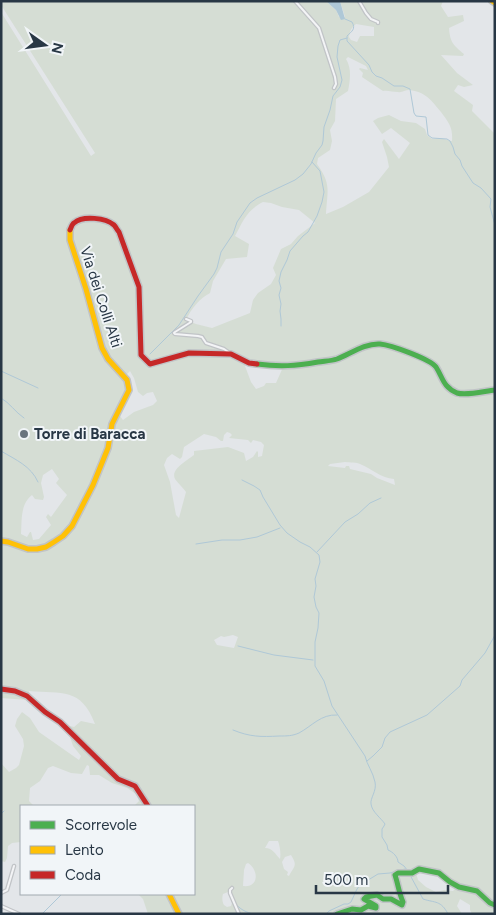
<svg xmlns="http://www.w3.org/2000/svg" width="496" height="915" viewBox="0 0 496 915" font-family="Figtree,sans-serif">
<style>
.green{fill:#d5ddd4;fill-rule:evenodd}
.water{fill:#afc8d7}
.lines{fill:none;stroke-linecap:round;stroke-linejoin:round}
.stream{stroke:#afc8d7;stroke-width:1}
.street-casing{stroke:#c1c4c7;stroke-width:4.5}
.fast-casing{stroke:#c1c4c7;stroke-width:8}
.slow-casing{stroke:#c1c4c7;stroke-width:8}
.jam-casing{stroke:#c1c4c7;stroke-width:8}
.street{stroke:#f3f4f6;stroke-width:2}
.fast{stroke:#4caf50;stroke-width:5}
.slow{stroke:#ffc107;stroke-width:5}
.jam{stroke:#c62828;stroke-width:5}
.poi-dot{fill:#69747e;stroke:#f1f5f8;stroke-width:2}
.labels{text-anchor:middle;stroke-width:4;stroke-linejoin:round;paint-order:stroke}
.street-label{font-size:15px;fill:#283745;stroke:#f1f5f8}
.poi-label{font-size:15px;font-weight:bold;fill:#283745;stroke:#f1f5f8;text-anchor:start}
</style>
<rect width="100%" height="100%" fill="#e3e6e9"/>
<path class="green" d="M 1,1 L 326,1 L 336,10 L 339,17 L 345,17 L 340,1 L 443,1 L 441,6 L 448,17 L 463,15 L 464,21 L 449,28 C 450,42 453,45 464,54 L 463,56 L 441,55 L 457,73 L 473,85 L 464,87 L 458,85 L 454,91 L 473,105 L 472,111 L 495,134 L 495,914 L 472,914 L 470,910 L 470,905 L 460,899 L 457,906 L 462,914 L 148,914 L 143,899 L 138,894 L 194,894 L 194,806 L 134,806 L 139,801 L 136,794 L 127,788 L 112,783 L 99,775 L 90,775 L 89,766 L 87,765 L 82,774 L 71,773 L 53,766 L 48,768 L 40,781 L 30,788 L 29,801 L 34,806 L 21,806 L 21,842 L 12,843 L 8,846 L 7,858 L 5,862 L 1,861 L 1,763 L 9,772 L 16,768 L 19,765 L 24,746 L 23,739 L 15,726 L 17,719 L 22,712 L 30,718 L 39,732 L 79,760 L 81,756 L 73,746 L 70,737 L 65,731 L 70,726 L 74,727 L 81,721 L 95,724 C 81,687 62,694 29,691 L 28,700 L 1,698 L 1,12 L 91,156 L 95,153 L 1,5 ZM 356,24 L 374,27 L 374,36 L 360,36 L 357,42 L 351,40 L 349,37 C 350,31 351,28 356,24 ZM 348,57 L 366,66 L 368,70 L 360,68 L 359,69 L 363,73 L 362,77 L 383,91 C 388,90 392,92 398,92 C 402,93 405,90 409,90 C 426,92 431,100 441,112 C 449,123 453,127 452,141 L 440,138 L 432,139 L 427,135 L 425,129 L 416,123 L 401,121 L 389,115 L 378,118 L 373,121 L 382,134 L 391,128 L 410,143 L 399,159 L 384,139 L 382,142 L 387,157 L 389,167 L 369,192 L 343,207 L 326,214 C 327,191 332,185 317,164 L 318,158 L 330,150 L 332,141 L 330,130 L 335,121 L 336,99 L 348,91 C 350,80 352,69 346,59 ZM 263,202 L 271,203 L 282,207 L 299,210 L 315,223 L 298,236 L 291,244 L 281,249 L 273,268 L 276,275 L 271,284 L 258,293 L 253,300 L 250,313 L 212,328 L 196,324 L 186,320 C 191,309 200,298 210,293 L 213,281 L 226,259 L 247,257 L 249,244 L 235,236 C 243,221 247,210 263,202 ZM 248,361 L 284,365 L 276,383 L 266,383 L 264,386 L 256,389 L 251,382 L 245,366 ZM 130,371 L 134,378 L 138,392 L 143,396 L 147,393 L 153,392 L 157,401 L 153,405 L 134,412 L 123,420 L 117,412 L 128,392 L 128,386 L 123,378 ZM 227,432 L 230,433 L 232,435 L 229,438 L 248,440 L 251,443 L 253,440 L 261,442 L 264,445 L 262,456 L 258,457 L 258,452 L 257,451 L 253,457 L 246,461 L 244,453 L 228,447 L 194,451 L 194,455 C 188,460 170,469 175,479 C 178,483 183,488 186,492 L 179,518 L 176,515 L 170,482 L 164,465 L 167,458 L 172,454 L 180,459 L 182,457 L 184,447 L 204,434 L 216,437 L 221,441 L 223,441 L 224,435 ZM 345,462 C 350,463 357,462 360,464 C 372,469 381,478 394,479 L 395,485 L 377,478 L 371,474 L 350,469 L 349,466 L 346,466 L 345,468 L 328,466 L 330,464 ZM 52,469 L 59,479 L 56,483 L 67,495 L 51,517 L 48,514 L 46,517 L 51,525 L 39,539 L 33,540 L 31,532 L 30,532 L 27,537 L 21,534 C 22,521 20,504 32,495 L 35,499 L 43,500 L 44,497 L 41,483 L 43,475 ZM 233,635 L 238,637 L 234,648 L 217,645 L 214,640 L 221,636 L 224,637 ZM 269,841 L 278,841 C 280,846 281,854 280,859 C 275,854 273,848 265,848 ZM 291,855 C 298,866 294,866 289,876 L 287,875 L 288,872 L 284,869 L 282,862 L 285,857 ZM 248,863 C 259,870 259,888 243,886 L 244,870 L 246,864 ZM 420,871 L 440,875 L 455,889 L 453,891 L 444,890 L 436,892 L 426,887 L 418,880 L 416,873 ZM 228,892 L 232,903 L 231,906 L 227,907 L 224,905 C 222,902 222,897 223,894 Z"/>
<path class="water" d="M 326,1 L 340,1 L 345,19 L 341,20 L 336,10 Z"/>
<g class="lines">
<path class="stream" d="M 345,19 L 352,22 C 356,29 352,31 347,36 L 347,41 L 369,65 L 372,72 L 376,76 L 382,78 L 394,86 L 403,86 L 410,89 L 414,113 L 416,116 L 426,117 L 428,135 L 432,138 L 447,139 L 450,141 L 453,147 L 455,154 L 460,160 L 462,166 L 473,183 L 481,188 L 491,199 L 490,207 L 495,225
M 281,326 L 281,319 L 280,311 L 281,304 L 279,295 L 281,288 L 279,281 L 281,272 L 287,260 L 290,251 L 303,236 L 308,232 L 317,216 L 322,202 L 324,192 L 320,171 L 312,162
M 150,354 L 179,325 L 198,296 L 214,274 L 217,268 L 221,252 L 233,234 L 237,222 L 250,203 L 257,198 L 295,180 L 303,174 L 311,164 L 316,153 L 322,145 L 323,141 L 324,127 L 330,110 L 333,96 L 340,87 L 342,80 L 337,57 L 338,46 L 340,40 L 347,38
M 1,371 L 38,388
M 1,398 C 10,403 15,412 24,418
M 1,451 C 16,460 31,466 38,482
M 242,480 L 254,486 L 260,490 L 263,497 L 280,525 L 287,533 L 300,542 L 310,547 L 319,555 L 320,562 L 315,579 L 316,586 L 314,597 L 316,607 L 319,613 L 318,628 L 315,642 L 315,666 L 324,681 L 332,706 L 365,756 C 367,765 373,772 375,782 C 377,791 370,798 371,804 C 372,812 381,818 385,824 L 384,826 L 382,829 L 382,837 L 387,845 L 388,850 C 393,852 398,857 398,862 L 404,866 L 408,871
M 196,544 L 222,540 L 240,540 L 257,537 L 280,528
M 317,552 L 345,522 L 358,514 L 370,503 L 381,498
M 238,646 L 274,655 L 313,660
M 233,730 C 250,737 261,737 279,736 C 287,736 292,736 299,733 C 312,726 321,714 337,715
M 367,761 L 373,756 L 382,747 L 385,738 L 390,732 L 427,715 L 460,686 L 462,680 L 485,653 L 495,635
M 1,814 L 4,811
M 410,875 L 423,899 C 435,903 441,900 448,914
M 237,905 C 241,910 246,912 253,914
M 42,914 L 62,894
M 319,914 L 321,914
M 326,914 L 329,911 L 344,904 L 348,904 L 351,902 L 357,889 L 360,885 L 378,874 L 390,873 L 405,869"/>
<defs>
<path id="street" d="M 295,1 L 319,28 L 335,77 L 336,84 L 334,88
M 359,1 L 366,13 L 371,19 L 378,22 L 378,23
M 186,319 L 191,321 L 191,322 L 175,332 L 174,333 L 175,334 L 198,336 L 202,337 L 206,343 L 224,349 L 231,354
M 232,888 L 230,890 L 230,893 L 239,914
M 1,893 L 7,890 L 14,866
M 1,906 L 19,914"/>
<path id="fast" d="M 257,364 C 280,367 295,366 318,362 C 324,361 331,361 337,359 C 350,354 365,343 380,344 C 391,345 430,359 436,367 C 443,378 443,387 457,393 C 467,396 485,391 495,390
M 337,914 L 352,909 L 361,910 L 368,906 L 376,908 L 376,906 L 364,899 L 366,897 L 377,895 L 383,899 L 391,899 L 402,905 L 403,902 C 399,893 398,884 395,875 L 398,873 L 412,873 L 419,869 L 439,873 L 450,882 L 459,887 L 477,891 L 490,903 L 495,905"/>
<path id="slow" d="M 492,1 L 495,3
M 1,541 L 8,542 L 28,549 L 37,549 L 46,547 L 54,542 L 63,536 L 72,526 L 93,485 L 108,448 L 112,424 L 129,390 L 127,380 L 108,359 L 102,348 L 86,289 L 70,240 L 70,230
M 169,894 L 179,914"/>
<path id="jam" d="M 70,230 C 71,228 72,224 74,223 C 83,215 106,218 114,225 C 116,227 117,230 119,232 L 139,287 L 141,355 L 150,364 L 189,353 L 231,354 L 249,363 L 257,364
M 1,689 L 15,691 L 27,696 L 45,712 L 60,722 L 118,779 L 135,786 L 148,806"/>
</defs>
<use href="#street" class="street-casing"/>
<use href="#fast" class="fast-casing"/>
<use href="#slow" class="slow-casing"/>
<use href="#jam" class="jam-casing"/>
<use href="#street" class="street"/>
<use href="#fast" class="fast"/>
<use href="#slow" class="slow"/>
<use href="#jam" class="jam"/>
</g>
<circle class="poi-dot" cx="24" cy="434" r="5"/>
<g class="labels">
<g class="street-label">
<text transform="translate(101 297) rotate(72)" y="5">Via dei Colli Alti</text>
</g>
<g class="poi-label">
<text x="34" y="439">Torre di Baracca</text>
</g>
</g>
<rect width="496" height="915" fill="none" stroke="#283745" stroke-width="5"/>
<rect x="20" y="805" width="175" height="90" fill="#f1f5f8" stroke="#a1a9b0"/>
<rect x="30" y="821" width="25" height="8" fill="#4caf50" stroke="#a1a9b0"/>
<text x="65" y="830" font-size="15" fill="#283745">Scorrevole</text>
<rect x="30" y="846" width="25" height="8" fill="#ffc107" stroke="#a1a9b0"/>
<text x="65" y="855" font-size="15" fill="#283745">Lento</text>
<rect x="30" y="871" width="25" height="8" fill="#c62828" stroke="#a1a9b0"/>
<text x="65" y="880" font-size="15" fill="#283745">Coda</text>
<g transform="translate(45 45) rotate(104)" stroke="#f1f5f8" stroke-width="4" paint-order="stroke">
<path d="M0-4L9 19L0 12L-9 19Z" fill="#283745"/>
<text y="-8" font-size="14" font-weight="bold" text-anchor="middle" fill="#283745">N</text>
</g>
<path d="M316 885v8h132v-8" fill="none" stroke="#283745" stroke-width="2.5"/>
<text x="324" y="885" font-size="15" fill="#283745" stroke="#f1f5f8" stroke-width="4" paint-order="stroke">500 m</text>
</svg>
